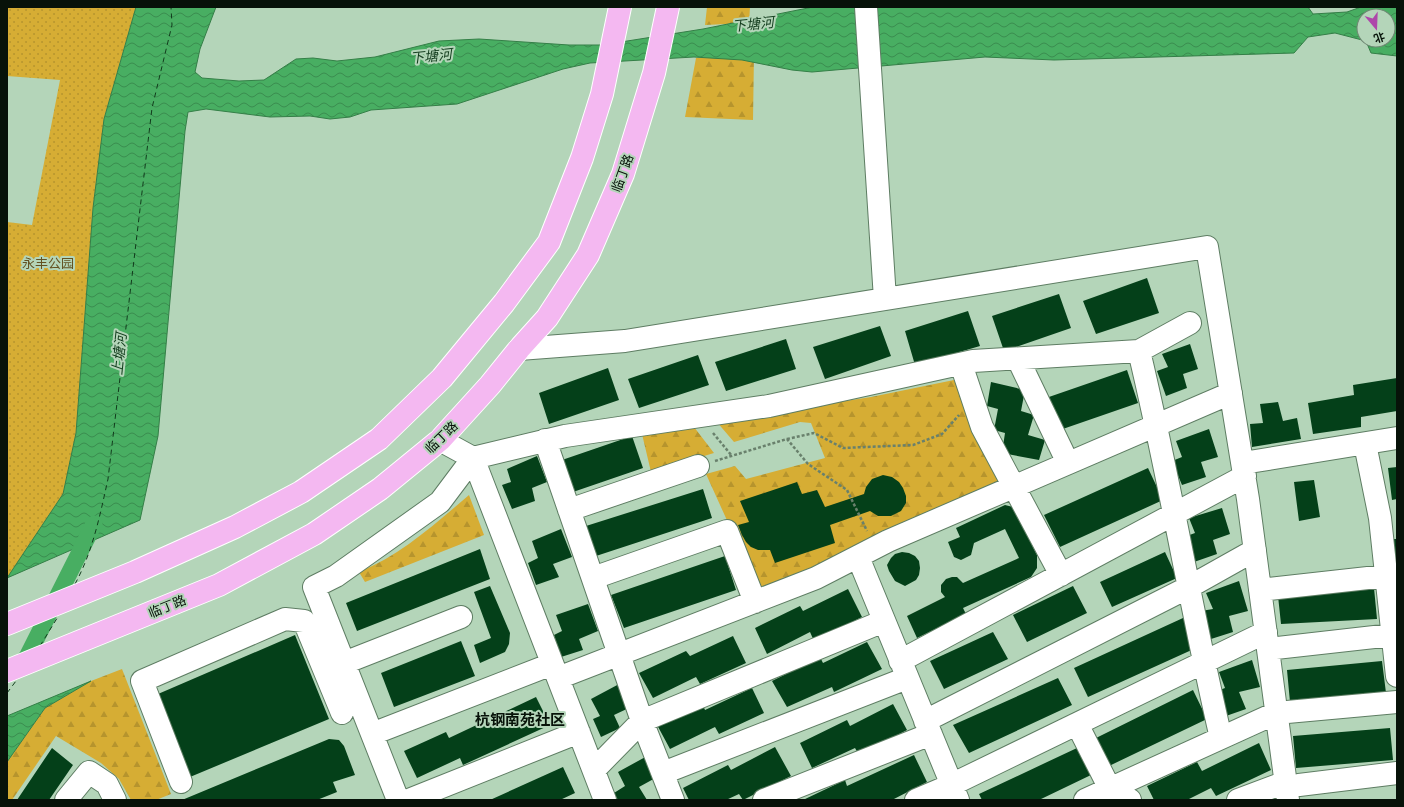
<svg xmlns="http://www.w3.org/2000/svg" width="1404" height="807" viewBox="0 0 1404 807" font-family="Overpass,'Noto Sans SC',sans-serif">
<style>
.forest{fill:url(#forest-firs)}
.park{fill:url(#park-dots)}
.water{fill:url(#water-waves);stroke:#347f47;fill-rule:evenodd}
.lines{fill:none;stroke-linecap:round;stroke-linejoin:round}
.canal{stroke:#48ae62;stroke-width:17}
.ferry{stroke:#113b1c;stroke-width:1;stroke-dasharray:5 4;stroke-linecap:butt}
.building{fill:#044019}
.minor-casing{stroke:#5e7d63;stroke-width:24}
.major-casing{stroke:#fff;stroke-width:24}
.path{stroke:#69806c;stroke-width:2.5;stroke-dasharray:3 2;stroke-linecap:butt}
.minor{stroke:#fff;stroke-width:22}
.major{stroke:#f4b8f1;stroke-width:22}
.labels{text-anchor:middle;stroke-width:4;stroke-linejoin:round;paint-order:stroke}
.street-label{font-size:13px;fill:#071209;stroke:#b4d5b9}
.park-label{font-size:13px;fill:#645222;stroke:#b4d5b9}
.water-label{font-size:14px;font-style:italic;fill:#113b1c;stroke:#b4d5b9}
.quarter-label{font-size:15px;font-weight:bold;fill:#071209;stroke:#b4d5b9}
</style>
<defs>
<pattern id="forest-firs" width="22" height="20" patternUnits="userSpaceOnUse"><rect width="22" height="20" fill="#d6ad34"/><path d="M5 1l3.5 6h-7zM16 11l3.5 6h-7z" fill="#b6942d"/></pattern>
<pattern id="park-dots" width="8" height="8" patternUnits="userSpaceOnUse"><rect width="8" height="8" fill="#d6ad34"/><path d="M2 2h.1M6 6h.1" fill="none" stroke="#b6942d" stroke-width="1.8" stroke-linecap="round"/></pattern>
<pattern id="water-waves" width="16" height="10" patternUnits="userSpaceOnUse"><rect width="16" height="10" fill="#48ae62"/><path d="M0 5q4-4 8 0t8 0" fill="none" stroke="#3a8c4f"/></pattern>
</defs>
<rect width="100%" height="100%" fill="#b4d5b9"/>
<path class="forest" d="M 707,7 L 750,7 L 749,23 L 705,25 Z
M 754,54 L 753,120 L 685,117 L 696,58 Z
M 954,380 L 999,483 L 815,570 L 759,591 L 706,474 L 735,466 L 746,479 L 825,458 L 811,423 L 800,422 L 734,442 L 716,421 L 871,397 Z
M 694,427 L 714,453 L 651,472 L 642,434 Z
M 469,495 L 484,535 L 365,582 L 359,572 C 401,555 435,524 469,495 Z
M 122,669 L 171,794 L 156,800 L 131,800 L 119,779 L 101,763 L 56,736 L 12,800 L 7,800 L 7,762 L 45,708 L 91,681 Z"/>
<path class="park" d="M 7,7 L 136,7 L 104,119 L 93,208 L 76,433 L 63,494 L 7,578 L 7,222 L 32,225 L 60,80 L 7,76 Z"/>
<path class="water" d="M 136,7 L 216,7 L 200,49 L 195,72 L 202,78 L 239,81 L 264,80 L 296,59 L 313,58 L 337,61 L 375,57 L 439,41 L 479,39 L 569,45 L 602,45 L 703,29 L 813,7 L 1308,7 L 1313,14 L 1347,12 L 1361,7 L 1397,7 L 1397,56 L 1371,53 L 1366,41 L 1335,33 L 1308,37 L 1294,53 L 1054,60 L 985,57 L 812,72 L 792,70 L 742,60 L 694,57 L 590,63 L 563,69 L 457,104 L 371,110 L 350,117 L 330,119 L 310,116 L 270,117 L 206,109 L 188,112 L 185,131 L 158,436 L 140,520 L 7,578 L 63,494 L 76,433 L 93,208 L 104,119 ZM 1364,16 L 1388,16 L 1388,40 L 1364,40 Z
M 91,681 L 45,708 L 7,762 L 7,716 Z"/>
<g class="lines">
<path class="canal" d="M 17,668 L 27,657 L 94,524"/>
<path class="ferry" d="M 75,584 C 93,551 100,515 108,479 L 152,108 L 172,25 L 171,7
M 40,646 L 59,615
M 7,693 L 19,677"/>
</g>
<path class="building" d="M 1147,278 L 1159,313 L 1096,334 L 1083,301 Z
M 1059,294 L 1071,328 L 1004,351 L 992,316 Z
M 968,311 L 980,346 L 915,365 L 905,331 Z
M 880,326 L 891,356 L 825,379 L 813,347 Z
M 786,339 L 796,369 L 726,391 L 715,362 Z
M 1190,344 L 1198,369 L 1183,374 L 1187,388 L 1166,396 L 1157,371 L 1168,367 L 1162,354 Z
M 698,355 L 709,385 L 639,408 L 628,379 Z
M 608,368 L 619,400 L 549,424 L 539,393 Z
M 1127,370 L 1138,403 L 1057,431 L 1046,398 Z
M 1397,378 L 1397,411 L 1361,417 L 1361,427 L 1313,434 L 1308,403 L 1354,395 L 1353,385 Z
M 991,382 L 1025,390 L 1021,411 L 1034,415 L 1028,435 L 1045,440 L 1039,460 L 1002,453 L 1005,433 L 994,430 L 998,409 L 987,406 Z
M 1278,402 L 1283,421 L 1297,418 L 1301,439 L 1252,447 L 1250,424 L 1263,423 L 1260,404 Z
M 1209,429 L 1218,457 L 1201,462 L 1206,477 L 1182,485 L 1172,461 L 1182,457 L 1176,441 Z
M 632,436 L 643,468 L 573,492 L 562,460 Z
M 537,456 L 547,482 L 532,488 L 535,501 L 512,509 L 502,485 L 511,482 L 507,469 Z
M 1397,467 L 1397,499 L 1392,500 L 1388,468 Z
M 1148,468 L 1163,500 L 1060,547 L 1044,515 Z
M 883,475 L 892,477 L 899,482 L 903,488 L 906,496 L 906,503 L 901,511 L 891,516 L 878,516 L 870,511 L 830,525 L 835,543 L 775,563 L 770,550 L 758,550 L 751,547 L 746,542 L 742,535 L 738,525 L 749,522 L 740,501 L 797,482 L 802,494 L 817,490 L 825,507 L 864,494 L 866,487 L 872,479 Z
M 1314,480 L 1320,517 L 1299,521 L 1294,482 Z
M 703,489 L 712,518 L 596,556 L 586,526 Z
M 1005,505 L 1013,507 L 1037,555 L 1037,568 L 1031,577 L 963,608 L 966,614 L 917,638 L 907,616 L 945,597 L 941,592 L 941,585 L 946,579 L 952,577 L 957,577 L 963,583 L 1019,558 L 1005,529 L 974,543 L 971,555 L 961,560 L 954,557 L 948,542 L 960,537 L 956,528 Z
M 1222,508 L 1230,534 L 1213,540 L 1217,554 L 1194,562 L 1184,537 L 1195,533 L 1189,518 Z
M 561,529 L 572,557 L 553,564 L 559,577 L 536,585 L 528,563 L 538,558 L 532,541 Z
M 1393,539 L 1397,539 L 1397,560 L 1396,560 Z
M 480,549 L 490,579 L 357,631 L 346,603 Z
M 902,552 L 909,553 L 915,556 L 919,561 L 920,568 L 919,575 L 916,580 L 905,586 L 895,581 L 889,571 L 887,565 L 891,558 L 895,554 Z
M 1165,552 L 1177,578 L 1112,607 L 1100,582 Z
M 725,556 L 736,590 L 624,628 L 611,595 Z
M 1239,581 L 1248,611 L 1229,616 L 1233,632 L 1211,639 L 1201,611 L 1213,609 L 1206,593 Z
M 490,586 L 510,633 L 509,644 L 505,652 L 480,663 L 474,645 L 491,638 L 474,592 Z
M 1073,586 L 1087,613 L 1027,642 L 1013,615 Z
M 1374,588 L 1377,619 L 1281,624 L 1278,596 Z
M 848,589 L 862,617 L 814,641 L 810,632 L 767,654 L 755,628 L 800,606 L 803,611 Z
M 588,604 L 598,631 L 579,639 L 583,650 L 561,657 L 554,635 L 562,631 L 556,615 Z
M 1183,618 L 1196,648 L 1088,697 L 1074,668 Z
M 993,632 L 1008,659 L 944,689 L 930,661 Z
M 295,635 L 329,719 L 190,777 L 158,694 Z
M 733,636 L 746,663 L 700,684 L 696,677 L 653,698 L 639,673 L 686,651 L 690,656 Z
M 461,641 L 475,676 L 394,707 L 381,673 Z
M 867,642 L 882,669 L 834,692 L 832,687 L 787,707 L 772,681 L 820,657 L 823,663 Z
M 1252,660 L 1260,687 L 1239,692 L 1246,709 L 1226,716 L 1217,691 L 1225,688 L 1219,672 Z
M 1382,661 L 1386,693 L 1290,702 L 1287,670 Z
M 1058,678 L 1072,705 L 969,753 L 953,725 Z
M 621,683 L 633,706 L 614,715 L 620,728 L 601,737 L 593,719 L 600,716 L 591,699 Z
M 752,688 L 764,713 L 719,734 L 715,727 L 670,749 L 656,723 L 701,701 L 705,710 Z
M 1193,690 L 1207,719 L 1109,766 L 1096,738 Z
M 536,697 L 550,725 L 463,765 L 460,758 L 417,778 L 404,751 L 446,732 L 449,738 Z
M 893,704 L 907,730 L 859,755 L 855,748 L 812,768 L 800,743 L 847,720 L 850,726 Z
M 1390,728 L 1393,760 L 1296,768 L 1293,736 Z
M 329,739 L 339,740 L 344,746 L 355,775 L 333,782 L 337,792 L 317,800 L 182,800 Z
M 1259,743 L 1271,770 L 1216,796 L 1211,788 L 1187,800 L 1154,800 L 1147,786 L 1197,762 L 1202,771 Z
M 775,747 L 791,776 L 743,800 L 739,794 L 726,800 L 689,800 L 683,788 L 728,765 L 731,770 Z
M 52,748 L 73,765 L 49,800 L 17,800 Z
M 1077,748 L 1091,775 L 1039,800 L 982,800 L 979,794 Z
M 649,755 L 659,776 L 639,787 L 647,800 L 618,800 L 614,793 L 625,786 L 618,772 Z
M 914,755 L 927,782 L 892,800 L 803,800 L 845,780 L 847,786 Z
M 563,767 L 575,793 L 560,800 L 490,800 Z"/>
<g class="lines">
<defs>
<path id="minor" d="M 866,7 L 885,299
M 519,349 L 625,341 L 1207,247 L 1248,499 L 1288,800
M 1139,351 L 1190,323
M 1018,359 L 1068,463
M 961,364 L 982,427 L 1061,575
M 440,440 L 473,458 L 605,800
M 545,440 L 642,721 L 673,800
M 1365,444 L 1380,518 L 1397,676
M 1243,463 L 1397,438
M 569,510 L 698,466
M 858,557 L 958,800
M 593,578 L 727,531 L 755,602
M 1260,590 L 1386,576
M 1268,649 L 1392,635
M 900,661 L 1245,476
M 344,663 L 461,617
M 558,678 L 816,578 L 888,541 L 1231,393
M 925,721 L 1189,587 L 1255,550
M 1077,724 L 1110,789 L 1130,800
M 372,734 L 552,664
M 594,770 L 642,721 L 884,621
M 663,773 L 907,678
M 181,782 L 142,681 L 285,619 L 304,621 L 342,713
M 1299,785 L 1397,773
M 66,800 L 89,772 L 107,784 L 115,800
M 398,800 L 314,587 L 336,576 L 440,502 L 473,458 L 565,436 L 769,406 L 973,361 L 1139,351 C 1170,480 1191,610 1221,738
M 409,800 L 579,732
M 764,800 L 931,734
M 916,800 L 951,785 L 1266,632
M 1085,800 L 1276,713 L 1397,702
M 1238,800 L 1286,782"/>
<path id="major" d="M 7,624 L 135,572 L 235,527 L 301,492 L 379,439 L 442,378 L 504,303 L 549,242 L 582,158 L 602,94 L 620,7
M 7,671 L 219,585 L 314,534 L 380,489 L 440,440 L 490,385 L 519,349 L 547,318 L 588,255 L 623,174 L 654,73 L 668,7"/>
</defs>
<use href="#minor" class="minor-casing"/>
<use href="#major" class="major-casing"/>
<path class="path" d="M 713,433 L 732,456
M 787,439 L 814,433 L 843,448 L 913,445 L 942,434 L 959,415
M 715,461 L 787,439 L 808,464 L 847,490 L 867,531"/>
<use href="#minor" class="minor"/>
<use href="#major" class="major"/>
</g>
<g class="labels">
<g class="street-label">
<text transform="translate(622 173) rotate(-70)" y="5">临丁路</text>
<text transform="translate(441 437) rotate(-44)" y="5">临丁路</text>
<text transform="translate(167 606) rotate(-22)" y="5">临丁路</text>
</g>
<g class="park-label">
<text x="48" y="268">永丰公园</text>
</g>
<g class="water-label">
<text transform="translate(753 24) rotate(-6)" y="5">下塘河</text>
<text transform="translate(431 56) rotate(-6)" y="5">下塘河</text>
<text transform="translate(119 354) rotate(-84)" y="5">上塘河</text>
</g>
<g class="quarter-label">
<text x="520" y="725">杭钢南苑社区</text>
</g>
</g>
<rect width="1404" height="807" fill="none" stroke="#071209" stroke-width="16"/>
<g transform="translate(1376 28) rotate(161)"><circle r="19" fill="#b4d5b9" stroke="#6f8773"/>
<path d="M0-3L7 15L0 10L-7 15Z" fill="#ae47aa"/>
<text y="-6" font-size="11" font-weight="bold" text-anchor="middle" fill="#071209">北</text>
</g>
</svg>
